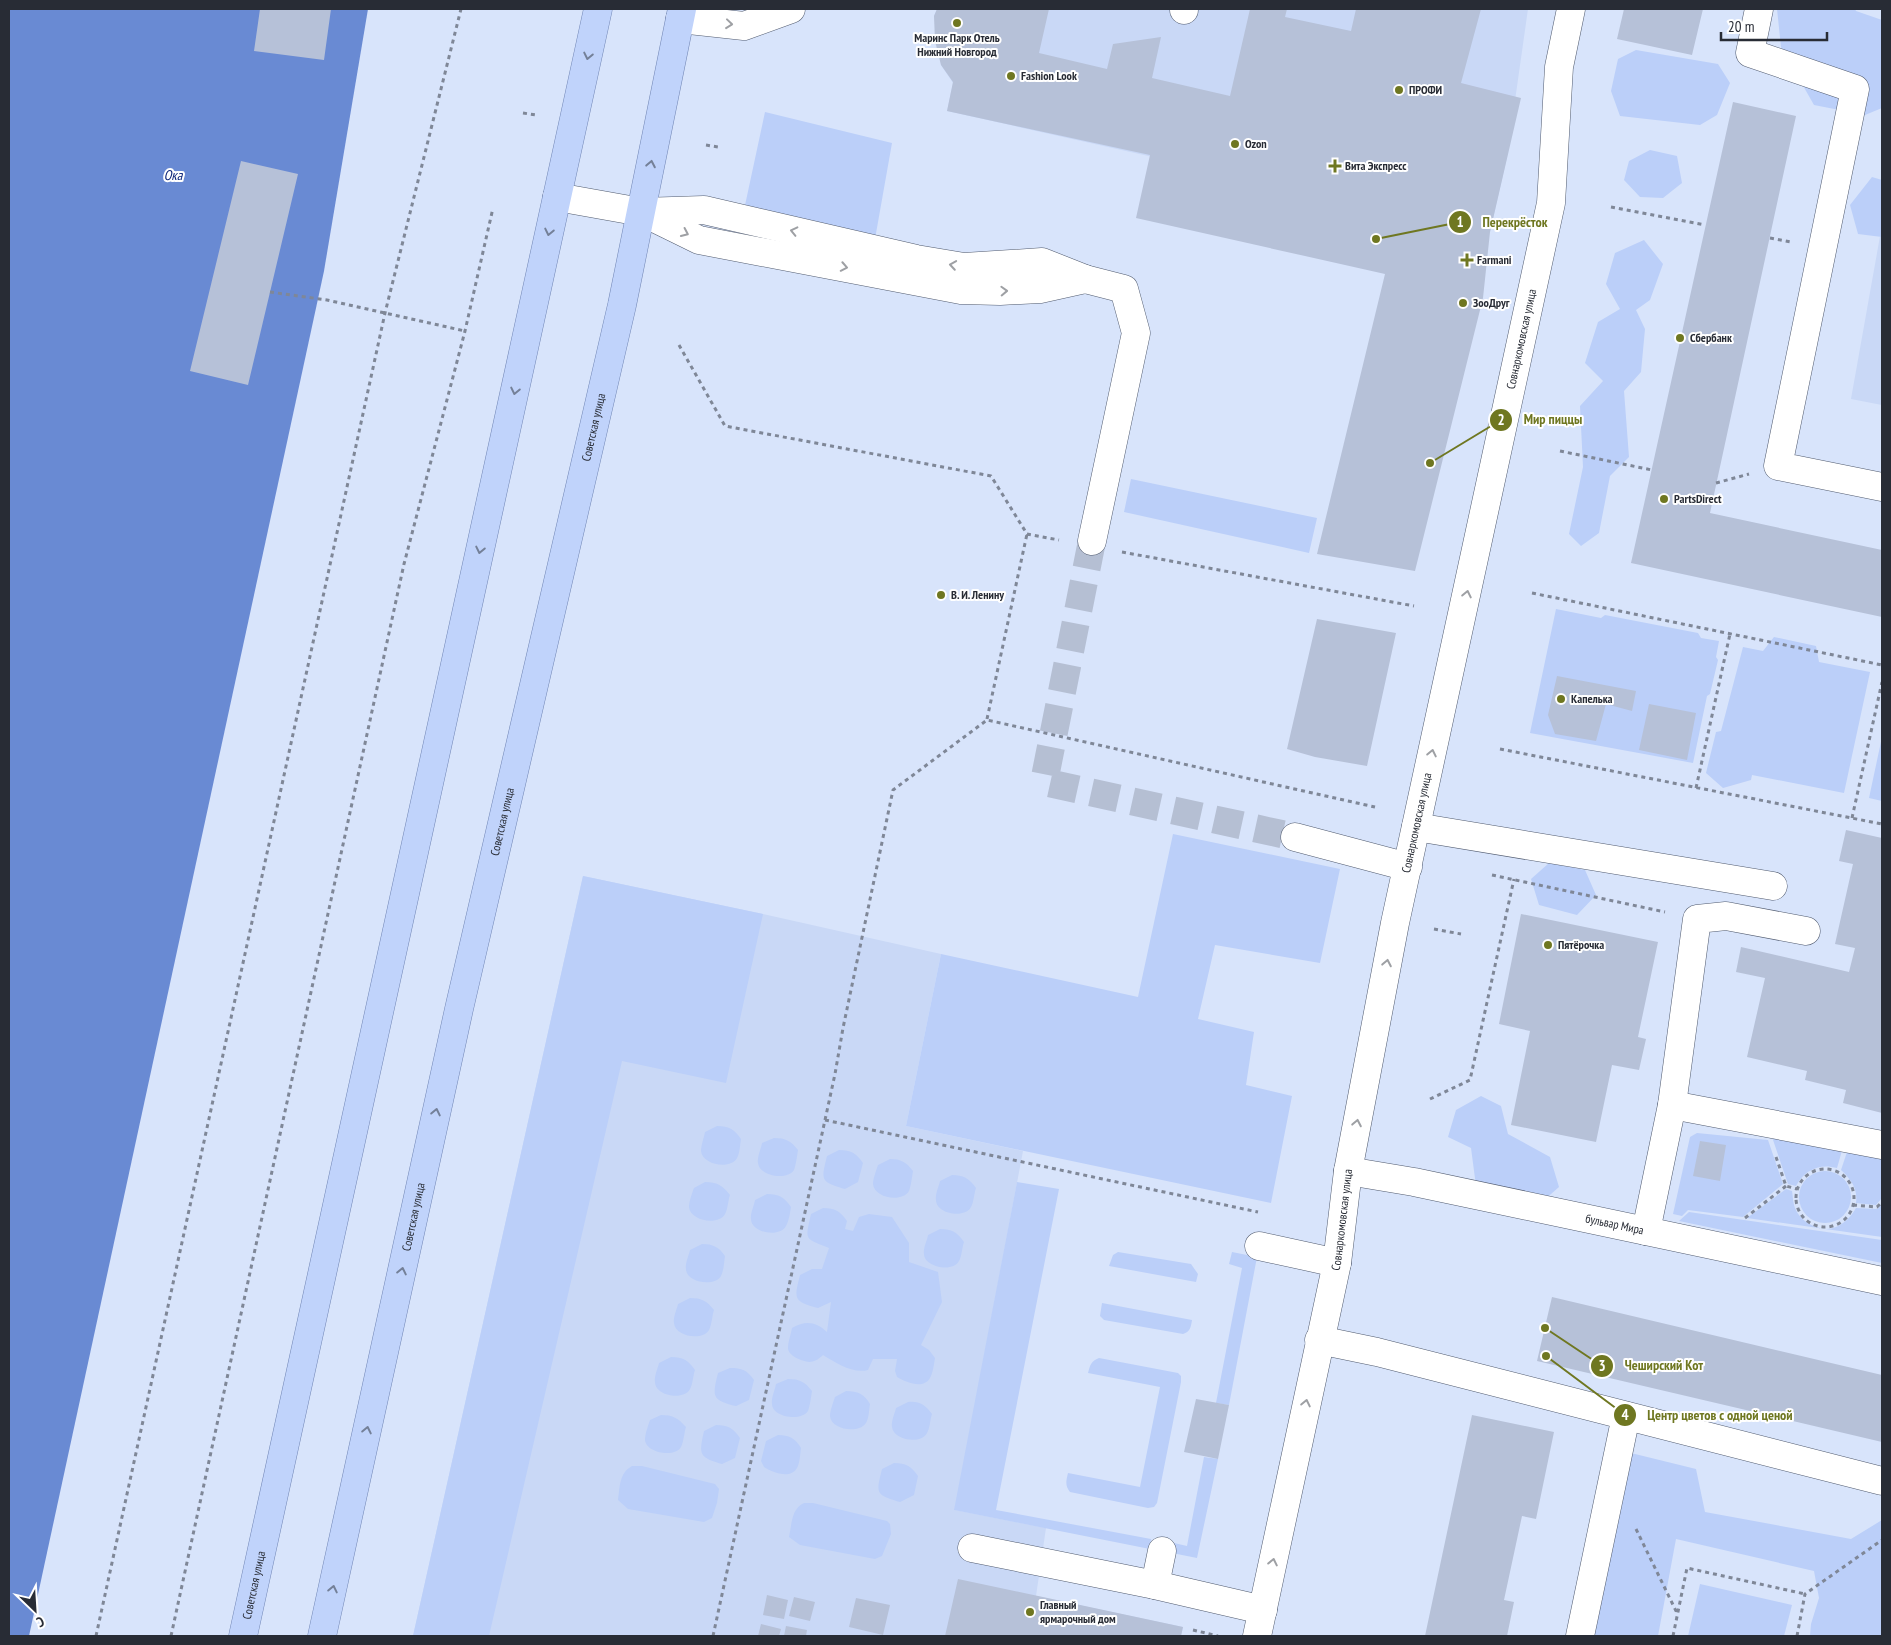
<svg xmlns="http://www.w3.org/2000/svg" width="1891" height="1645" viewBox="0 0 1891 1645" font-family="'PT Sans Narrow',sans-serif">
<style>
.built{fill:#c9d8f6}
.green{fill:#bbcff9}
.water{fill:#698ad3}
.building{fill:#b6c1d8}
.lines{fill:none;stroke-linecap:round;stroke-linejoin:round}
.minor-tunnel{stroke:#b5bfd3;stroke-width:28;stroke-dasharray:28 14;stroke-linecap:butt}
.minor-casing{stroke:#515b6f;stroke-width:29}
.major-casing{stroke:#7085b4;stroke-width:29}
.path{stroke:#7f8797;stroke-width:3;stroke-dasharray:4 4;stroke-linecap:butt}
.minor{stroke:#fff;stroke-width:28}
.major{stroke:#c0d3fb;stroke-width:28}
.oneway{stroke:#9ea0a4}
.oneway2{stroke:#748098}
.poi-dot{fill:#6f7721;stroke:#fff;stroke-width:2}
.labels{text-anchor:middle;stroke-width:4;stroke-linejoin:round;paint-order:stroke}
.poi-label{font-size:12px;font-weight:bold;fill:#282c35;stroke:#fff;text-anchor:start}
.street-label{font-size:12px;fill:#282c35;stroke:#fff}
.water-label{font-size:14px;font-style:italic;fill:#0a2378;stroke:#fff}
.leader{fill:none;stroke:#6f7721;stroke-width:2}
.callout-dot{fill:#6f7721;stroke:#fff;stroke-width:2}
.mark-label{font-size:15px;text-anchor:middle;font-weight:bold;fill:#fff}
.callout-label{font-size:14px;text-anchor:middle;font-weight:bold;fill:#6f7721;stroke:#fff;stroke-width:4;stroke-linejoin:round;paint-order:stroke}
</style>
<rect width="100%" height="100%" fill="#d8e4fb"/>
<path class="built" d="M 937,9 L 1528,9 L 1507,157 L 1490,232 L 947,111 L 953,83 L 941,65 L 934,16 Z
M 1882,225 L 1882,405 L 1851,399 Z
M 583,876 L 763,914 L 941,954 L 906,1126 L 1023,1151 L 955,1510 L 1046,1528 L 1036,1596 L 1183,1627 L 1181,1636 L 413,1636 Z"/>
<path class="green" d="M 1777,9 L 1855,9 L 1856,11 L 1882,20 L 1882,108 L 1865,115 L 1814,105 L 1781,47 Z
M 1636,50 L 1718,64 L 1730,83 L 1717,115 L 1700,125 L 1620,116 L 1611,91 L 1618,59 Z
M 765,112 L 892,143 L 875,239 L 744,210 Z
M 1650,150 L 1677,156 L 1682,183 L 1663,198 L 1640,197 L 1624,180 L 1629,161 Z
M 1872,177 L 1882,180 L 1882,237 L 1858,234 L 1850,205 Z
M 1644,240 L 1663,264 L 1650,300 L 1636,310 L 1645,329 L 1641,372 L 1624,391 L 1629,457 L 1610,476 L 1599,533 L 1581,546 L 1569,534 L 1583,467 L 1580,406 L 1603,381 L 1585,363 L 1598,322 L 1620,309 L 1606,284 L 1615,253 Z
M 1131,479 L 1317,518 L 1309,553 L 1124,512 Z
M 1556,609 L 1601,618 L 1605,615 L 1698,633 L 1701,638 L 1719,641 L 1716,657 L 1718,660 L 1710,694 L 1707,696 L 1693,763 L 1530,733 Z
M 1774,637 L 1816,646 L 1819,662 L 1870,672 L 1844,793 L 1752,775 L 1751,780 L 1723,788 L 1706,773 L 1716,732 L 1721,731 L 1743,647 L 1763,651 Z
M 1882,737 L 1882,801 L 1869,798 Z
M 1173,834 L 1340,869 L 1320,963 L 1215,945 L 1198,1019 L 1254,1032 L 1246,1085 L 1292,1096 L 1271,1203 L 906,1126 L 941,954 L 1138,997 Z
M 1549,863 L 1585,870 L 1596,895 L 1577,915 L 1539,905 L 1531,879 Z
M 583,876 L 763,914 L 726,1083 L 622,1061 L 489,1636 L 413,1636 Z
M 1481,1096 L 1501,1106 L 1508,1134 L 1550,1157 L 1559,1187 L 1543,1201 L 1476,1186 L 1471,1148 L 1448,1137 L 1456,1110 Z
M 717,1126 C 729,1126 734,1129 741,1139 C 740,1144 740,1153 737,1158 C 731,1170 702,1165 701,1151 C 701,1146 704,1137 705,1132 Z
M 1697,1133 L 1768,1140 L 1783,1184 L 1743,1217 L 1688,1210 L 1682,1216 L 1673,1214 L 1690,1137 Z
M 1772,1137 L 1843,1147 L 1837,1168 C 1820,1163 1804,1170 1796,1186 L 1788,1184 Z
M 774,1138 C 786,1138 791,1141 798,1150 C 797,1156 796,1165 794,1170 C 787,1181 759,1176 758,1163 C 757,1157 761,1149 762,1143 Z
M 1848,1149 L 1882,1155 L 1882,1198 L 1876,1205 L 1856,1203 C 1858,1189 1851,1179 1841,1170 Z
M 839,1150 C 851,1150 856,1153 863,1163 L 858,1182 L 845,1189 C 820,1181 821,1181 827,1156 Z
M 890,1159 C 901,1159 906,1162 913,1171 C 912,1177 911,1186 909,1191 C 902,1203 874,1198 873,1184 C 873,1179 876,1171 878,1165 Z
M1799 1197a26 26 0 1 1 52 0a26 26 0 1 1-52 0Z
M 952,1175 C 963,1175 969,1178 976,1188 C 974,1193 974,1202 971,1207 C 965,1219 936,1214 936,1200 C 935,1194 939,1186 940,1181 Z
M 705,1182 C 717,1182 722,1185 730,1195 C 728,1200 728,1209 725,1214 C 719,1226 690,1221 689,1207 C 689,1202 692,1193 694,1188 Z
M 1017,1182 L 1059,1189 L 996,1510 L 1151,1539 L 1150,1549 L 954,1510 Z
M 1786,1189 L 1792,1191 C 1793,1197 1793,1205 1796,1210 C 1801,1222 1820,1232 1833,1228 C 1843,1225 1851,1217 1856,1208 L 1877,1209 L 1882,1204 L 1882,1237 L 1747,1218 Z
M 767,1194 C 779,1194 784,1197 791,1207 C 790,1213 789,1221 786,1226 C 780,1238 751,1233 751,1219 C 750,1214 754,1206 755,1200 Z
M 823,1208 C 835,1208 840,1211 847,1221 L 845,1229 L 853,1231 L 859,1217 L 869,1214 L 892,1217 L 909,1243 L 909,1262 L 938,1272 L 942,1302 L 921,1345 L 929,1350 L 935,1358 C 934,1364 933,1373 930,1378 C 923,1390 906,1382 897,1377 L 895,1371 L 897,1359 L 873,1359 L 868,1370 C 853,1374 836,1363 823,1355 C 820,1358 815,1362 809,1362 C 802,1361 788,1356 788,1348 C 788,1342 791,1334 792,1328 C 806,1320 816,1322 827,1332 L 831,1302 L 818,1308 C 793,1301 794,1299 800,1275 L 812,1269 L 822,1269 L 829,1248 C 804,1238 805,1241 811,1214 Z
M 1689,1212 L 1882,1240 L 1882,1263 L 1679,1221 Z
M 940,1229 C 952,1229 957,1232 964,1242 C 962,1247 962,1256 959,1261 C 953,1273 924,1267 924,1254 C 923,1248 927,1241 928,1235 Z
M 702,1244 C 713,1244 719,1247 725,1256 C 724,1262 724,1270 721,1276 C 715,1287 686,1283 686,1269 C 685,1263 689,1255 690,1250 Z
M 1118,1252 L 1191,1264 L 1198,1274 L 1196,1282 L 1109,1266 L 1113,1255 Z
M 1232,1252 L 1257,1257 L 1229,1405 L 1216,1403 L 1242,1268 L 1229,1264 Z
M 690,1298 C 702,1298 707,1301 714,1310 C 712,1316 712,1324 709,1330 C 703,1341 675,1337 674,1323 C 673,1317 677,1309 678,1304 Z
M 1102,1303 L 1192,1320 C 1191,1327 1190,1332 1183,1334 L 1104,1320 L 1100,1316 Z
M 671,1357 C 683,1357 688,1360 695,1370 C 693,1375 693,1384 690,1389 C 684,1401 655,1396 655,1382 C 654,1376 658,1368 659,1363 Z
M 1099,1358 L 1178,1373 L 1181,1376 L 1181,1382 L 1157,1503 L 1154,1507 L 1148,1508 L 1070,1492 C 1065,1486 1066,1481 1068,1473 L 1140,1487 L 1160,1387 L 1088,1373 C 1090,1365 1091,1361 1099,1358 Z
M 730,1368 C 742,1368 747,1370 754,1380 L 749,1400 L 736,1406 C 712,1400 712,1397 718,1373 Z
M 788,1379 C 800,1379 805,1382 812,1391 C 811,1397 810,1406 808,1411 C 801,1422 772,1417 772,1404 C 771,1398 775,1390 776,1384 Z
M 846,1391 C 858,1391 864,1394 870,1404 C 869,1410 869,1418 866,1423 C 859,1434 831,1430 830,1416 C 830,1411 833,1403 835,1397 Z
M 908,1402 C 920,1401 925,1405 932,1414 C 930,1420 930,1428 927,1433 C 921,1445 893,1440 892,1427 C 891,1421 895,1413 896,1408 Z
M 661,1415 C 673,1415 678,1418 686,1427 C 684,1433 684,1441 681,1447 C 675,1458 646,1453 645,1440 C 645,1434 648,1426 650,1420 Z
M 716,1425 C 728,1425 733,1428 740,1438 L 735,1458 L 722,1464 C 698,1457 699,1454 704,1431 Z
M 778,1435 C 789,1435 795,1438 801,1448 C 800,1454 800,1463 797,1468 C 790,1480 772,1472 764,1467 L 761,1461 L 766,1441 Z
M 1631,1453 L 1696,1469 L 1705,1512 L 1851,1539 L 1882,1520 L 1882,1636 L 1810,1636 L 1811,1624 L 1819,1598 L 1814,1571 L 1676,1539 L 1658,1636 L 1592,1636 Z
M 1204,1457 L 1218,1459 L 1197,1558 L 1172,1553 L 1174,1543 L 1187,1546 Z
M 894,1463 C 906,1463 911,1466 918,1476 L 914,1495 L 900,1502 C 875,1494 876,1494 882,1469 Z
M 632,1466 L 642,1466 L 715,1484 L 719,1489 L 717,1503 L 712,1518 L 704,1522 L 628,1509 L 618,1500 C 620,1487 619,1473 632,1466 Z
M 804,1503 L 813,1503 L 887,1521 L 890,1524 L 891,1534 L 882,1556 L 875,1559 L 800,1545 L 789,1537 C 792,1524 791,1509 804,1503 Z
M 1700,1584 L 1792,1605 L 1784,1636 L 1688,1636 Z"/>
<path class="water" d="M 9,9 L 368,9 L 324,271 L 29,1636 L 9,1636 Z"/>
<path class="building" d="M 260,9 L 331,9 L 324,60 L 254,51 Z
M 937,9 L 1049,9 L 1039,53 L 1107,69 L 1113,44 L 1161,37 L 1152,78 L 1230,96 L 1250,9 L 1287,9 L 1285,17 L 1351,31 L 1356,9 L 1481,9 L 1461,83 L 1521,98 L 1490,232 L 1483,298 L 1415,571 L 1317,554 L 1385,274 L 1136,218 L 1150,155 L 947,111 L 953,82 L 941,65 L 935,41 L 934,16 Z
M 1624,9 L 1703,9 L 1692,55 L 1617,39 Z
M 1733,102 L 1796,116 L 1710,513 L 1882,550 L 1882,617 L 1631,563 Z
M 241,161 L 298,174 L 248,385 L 190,371 Z
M 1317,619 L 1396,633 L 1367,766 L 1315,757 L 1287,749 Z
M 1557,676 L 1636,691 L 1632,711 L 1606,704 L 1596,741 L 1555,734 L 1548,715 Z
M 1649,704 L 1696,713 L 1687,760 L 1639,750 Z
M 1846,830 L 1882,838 L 1882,1113 L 1843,1103 L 1846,1090 L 1805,1080 L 1807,1071 L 1747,1057 L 1765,978 L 1736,972 L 1741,947 L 1849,972 L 1855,948 L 1835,944 L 1853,864 L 1839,861 Z
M 1521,914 L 1658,942 L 1638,1037 L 1646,1039 L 1639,1070 L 1612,1065 L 1596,1142 L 1511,1125 L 1530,1031 L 1499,1024 Z
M 1700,1141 L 1726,1145 L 1720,1181 L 1693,1176 Z
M 1552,1297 L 1882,1375 L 1882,1442 L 1537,1361 Z
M 1196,1399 L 1229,1405 L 1218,1459 L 1184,1452 Z
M 1472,1415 L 1554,1432 L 1536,1519 L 1522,1516 L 1504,1600 L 1514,1602 L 1507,1636 L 1425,1636 Z
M 958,1579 L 1183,1627 L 1181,1636 L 945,1636 Z
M 767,1595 L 788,1600 L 784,1619 L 763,1615 Z
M 794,1597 L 815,1602 L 810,1621 L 789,1616 Z
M 856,1598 L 890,1605 L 883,1635 L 849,1627 Z
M 761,1624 L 781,1629 L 779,1636 L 758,1636 Z
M 786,1626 L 807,1630 L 806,1636 L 784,1636 Z"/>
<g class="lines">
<path class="minor-tunnel" d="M 1092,541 L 1044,782 L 1295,837"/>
<defs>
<g id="minor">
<path d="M 1759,9 L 1750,53 L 1855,89 L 1778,466 L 1882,487"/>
<path d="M 1184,10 L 1184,9"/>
<path d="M 680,19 L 744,26 L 791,9"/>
<path d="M 557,197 L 641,212 L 704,210 L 916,259 L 964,267 L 1042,262 L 1085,279 L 1124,289 L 1136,333 L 1092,541"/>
<path d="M 646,214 L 699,240 L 961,290 L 1000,291 L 1040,289 L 1085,279"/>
<path d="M 1416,827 L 1773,886"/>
<path d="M 1295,837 L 1408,867"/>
<path d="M 1672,1105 L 1882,1145"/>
<path id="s1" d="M 1348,1171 L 1414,1182 L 1882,1281"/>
<path d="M 1646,1231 L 1672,1105 L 1697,919 L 1726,916 L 1806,931"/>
<path d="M 1259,1246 L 1337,1263"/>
<path d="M 1319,1340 L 1377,1352 L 1882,1481"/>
<path d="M 972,1548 L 1155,1585 L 1263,1610"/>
<path d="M 1155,1585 L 1162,1551"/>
<path id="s2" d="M 1257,1636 L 1337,1263 L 1348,1171 L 1395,923 L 1551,203 L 1559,67 L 1571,9"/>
<path d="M 1580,1636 L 1626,1416"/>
</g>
<g id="major">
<path id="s3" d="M 243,1636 L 598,9"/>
<path id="s4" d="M 322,1636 L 459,1009 L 622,305 L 682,9"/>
</g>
</defs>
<use href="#minor" class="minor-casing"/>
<use href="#major" class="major-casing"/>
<path class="path" d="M 523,113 L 536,115
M 706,145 L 718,147
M 1611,207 L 1705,225
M 1770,238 L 1791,242
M 270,292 L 327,300 L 465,331
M 679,345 L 725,426 L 991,476 L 1027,534 L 1059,540
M 1560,451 L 1652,470
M 1716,483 L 1749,474
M 1122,552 L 1414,606
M 1532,593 L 1882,665
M 987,719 L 1027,534
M 1500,749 L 1882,824
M 1696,788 L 1730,634
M 1852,818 L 1882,682
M 1492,875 L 1665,912
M 1434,929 L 1461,934
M 1430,1099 L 1470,1080 L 1514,879
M 825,1120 L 1258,1212
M 1776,1157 L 1786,1186 L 1797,1189
M1796 1198a29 29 0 1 1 58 0a29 29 0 1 1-58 0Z
M 1853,1205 L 1877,1207 L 1882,1202
M 1745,1218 L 1786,1186
M 1636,1529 L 1677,1613
M 1193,1630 L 1218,1636
M 96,1636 L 385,313 L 461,9
M 171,1636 L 404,564 L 465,331 L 493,208
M 713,1636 L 835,1074 L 843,1028 L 893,790 L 987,720 L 1375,807
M 1673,1636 L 1687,1568 L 1805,1594
M 1797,1636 L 1805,1594 L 1882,1540"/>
<use href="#minor" class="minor"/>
<use href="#major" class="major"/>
</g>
<defs><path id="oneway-chevron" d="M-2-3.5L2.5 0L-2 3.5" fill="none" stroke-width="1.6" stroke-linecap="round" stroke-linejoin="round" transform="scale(1.25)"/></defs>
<g class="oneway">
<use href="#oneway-chevron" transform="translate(729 24) rotate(6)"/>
<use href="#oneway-chevron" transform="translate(794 231) rotate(-167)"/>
<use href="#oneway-chevron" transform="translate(685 233) rotate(25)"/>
<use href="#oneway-chevron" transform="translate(953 265) rotate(-171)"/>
<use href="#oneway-chevron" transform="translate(844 267) rotate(11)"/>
<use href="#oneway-chevron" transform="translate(1004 291) rotate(-2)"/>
<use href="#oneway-chevron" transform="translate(1467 594) rotate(-78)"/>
<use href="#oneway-chevron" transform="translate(1432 753) rotate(-78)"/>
<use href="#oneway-chevron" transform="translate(1387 963) rotate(-79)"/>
<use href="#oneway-chevron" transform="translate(1357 1123) rotate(-79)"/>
<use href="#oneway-chevron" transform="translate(1306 1403) rotate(-78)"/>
<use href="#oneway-chevron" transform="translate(1273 1562) rotate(-78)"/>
</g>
<g class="oneway2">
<use href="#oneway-chevron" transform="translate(588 56) rotate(102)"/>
<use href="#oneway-chevron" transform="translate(651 164) rotate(-79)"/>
<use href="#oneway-chevron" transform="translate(549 232) rotate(102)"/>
<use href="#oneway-chevron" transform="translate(515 391) rotate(102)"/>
<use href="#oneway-chevron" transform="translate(480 550) rotate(102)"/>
<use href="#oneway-chevron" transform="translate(436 1112) rotate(-78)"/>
<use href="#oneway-chevron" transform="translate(402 1271) rotate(-78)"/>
<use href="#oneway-chevron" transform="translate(367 1430) rotate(-78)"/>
<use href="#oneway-chevron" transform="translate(333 1589) rotate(-78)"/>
</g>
<g class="poi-dot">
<circle cx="957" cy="23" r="5"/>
<circle cx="1011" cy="76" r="5"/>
<circle cx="1399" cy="90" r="5"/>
<circle cx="1235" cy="144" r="5"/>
<path d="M1332.5 158.5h5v5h5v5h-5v5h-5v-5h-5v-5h5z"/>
<path d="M1464.5 252.5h5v5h5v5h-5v5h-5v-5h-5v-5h5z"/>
<circle cx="1463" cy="303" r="5"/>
<circle cx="1680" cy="338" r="5"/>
<circle cx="1664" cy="499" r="5"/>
<circle cx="941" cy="595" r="5"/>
<circle cx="1561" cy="699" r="5"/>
<circle cx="1548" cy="945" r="5"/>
<circle cx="1030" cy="1612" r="5"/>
</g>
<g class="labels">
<g class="poi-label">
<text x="957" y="42" text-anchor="middle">Маринс Парк Отель<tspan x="957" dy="14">Нижний Новгород</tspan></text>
<text x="1021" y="80">Fashion Look</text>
<text x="1409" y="94">ПРОФИ</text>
<text x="1245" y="148">Ozon</text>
<text x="1345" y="170">Вита Экспресс</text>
<text x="1477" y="264">Farmani</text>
<text x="1473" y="307">ЗооДруг</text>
<text x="1690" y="342">Сбербанк</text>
<text x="1674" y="503">PartsDirect</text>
<text x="951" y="599">В. И. Ленину</text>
<text x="1571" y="703">Капелька</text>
<text x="1558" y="949">Пятёрочка</text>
<text x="1040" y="1609">Главный<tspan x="1040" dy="14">ярмарочный дом</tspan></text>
</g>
<g class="street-label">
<text dy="4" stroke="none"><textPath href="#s2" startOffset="1324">Совнаркомовская улица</textPath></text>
<text dy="4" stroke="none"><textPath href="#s4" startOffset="1239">Советская улица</textPath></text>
<text dy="4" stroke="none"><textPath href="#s4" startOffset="834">Советская улица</textPath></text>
<text dy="4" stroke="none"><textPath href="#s2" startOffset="829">Совнаркомовская улица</textPath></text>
<text dy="4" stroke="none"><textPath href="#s4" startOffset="429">Советская улица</textPath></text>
<text dy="4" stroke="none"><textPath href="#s2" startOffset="425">Совнаркомовская улица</textPath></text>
<text dy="4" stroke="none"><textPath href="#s1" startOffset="272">бульвар Мира</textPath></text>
<text dy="4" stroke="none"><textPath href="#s3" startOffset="52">Советская улица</textPath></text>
</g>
<g class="water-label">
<text x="173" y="180">Ока</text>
</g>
</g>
<path class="leader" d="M1376 239L1460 222M1430 463L1501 420M1545 1328L1602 1366M1546 1356L1625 1415"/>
<g class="callout-dot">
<circle cx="1376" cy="239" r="5"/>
<circle cx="1430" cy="463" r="5"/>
<circle cx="1545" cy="1328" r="5"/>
<circle cx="1546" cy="1356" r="5"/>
<circle cx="1460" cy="222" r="12"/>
<circle cx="1501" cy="420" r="12"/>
<circle cx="1602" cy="1366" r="12"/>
<circle cx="1625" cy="1415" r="12"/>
</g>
<g class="mark-label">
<text x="1460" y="227">1</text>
<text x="1501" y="425">2</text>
<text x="1602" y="1371">3</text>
<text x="1625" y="1420">4</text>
</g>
<g class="callout-label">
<text x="1515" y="227">Перекрёсток</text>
<text x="1553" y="424">Мир пиццы</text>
<text x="1664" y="1370">Чеширский Кот</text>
<text x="1720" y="1420">Центр цветов с одной ценой</text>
</g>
<rect width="1891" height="1645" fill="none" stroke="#282c35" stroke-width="20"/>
<g transform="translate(35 1610) rotate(155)" stroke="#ffffff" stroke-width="4" paint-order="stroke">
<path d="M0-4L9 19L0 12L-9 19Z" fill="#282c35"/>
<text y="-8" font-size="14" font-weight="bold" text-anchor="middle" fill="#282c35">С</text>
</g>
<path d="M1721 32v8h106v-8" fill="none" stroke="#282c35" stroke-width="2.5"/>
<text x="1728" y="32" font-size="15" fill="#282c35" stroke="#ffffff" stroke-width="4" paint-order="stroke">20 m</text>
</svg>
